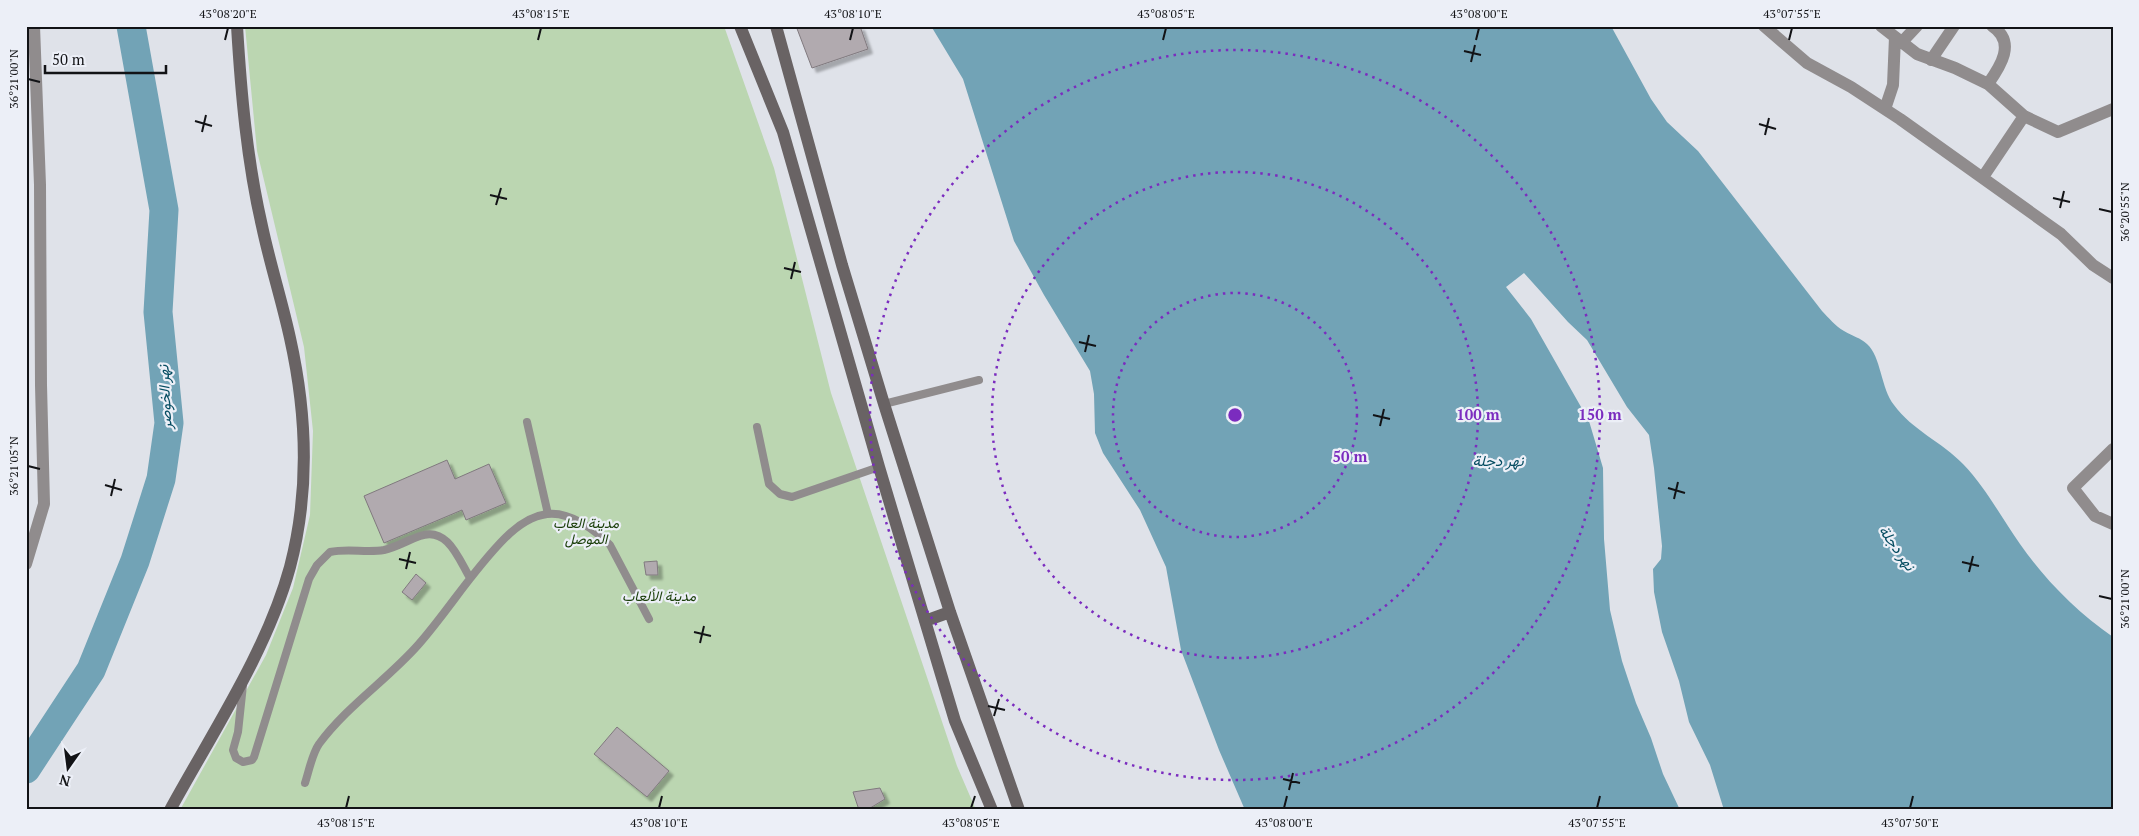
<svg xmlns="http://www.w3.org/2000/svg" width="2139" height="836" viewBox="0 0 2139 836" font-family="'PT Serif',Vazirmatn,serif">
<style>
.green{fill:#bbd6b1}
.water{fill:#72a3b6}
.pier{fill:#dfe2e9}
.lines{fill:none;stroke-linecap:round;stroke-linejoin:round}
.river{stroke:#72a3b6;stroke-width:29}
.building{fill:#b1aaaf;stroke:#80797e;filter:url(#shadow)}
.lane{stroke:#908c8d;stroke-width:8}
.street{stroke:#908c8d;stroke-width:12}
.secondary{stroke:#696364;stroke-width:12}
.ticks{fill:none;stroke:#121316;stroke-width:2}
.ring{fill:none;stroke:#7b2cbf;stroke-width:2.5;stroke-dasharray:2.5 5}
.labels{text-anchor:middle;stroke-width:4.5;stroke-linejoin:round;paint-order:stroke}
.park-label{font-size:14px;font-style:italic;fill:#1b3f0a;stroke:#eceff7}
.water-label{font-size:15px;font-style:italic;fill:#054c61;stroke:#eceff7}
.centre{fill:#7b2cbf;stroke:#eceff7;stroke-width:2.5}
.ring-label{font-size:15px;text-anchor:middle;font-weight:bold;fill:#7b2cbf;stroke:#eceff7;stroke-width:4.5;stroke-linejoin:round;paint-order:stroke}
.neatline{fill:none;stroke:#121316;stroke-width:2}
.ticks-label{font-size:12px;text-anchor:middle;fill:#121316}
</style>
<defs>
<filter id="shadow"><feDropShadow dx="4.5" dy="4.5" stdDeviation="1" flood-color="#0004"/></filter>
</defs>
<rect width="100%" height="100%" fill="#dfe2e9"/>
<path class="green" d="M 245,26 L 724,26 L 774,168 L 831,393 L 957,766 L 976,810 L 180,810 L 266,655 L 293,588 L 310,515 L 313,431 L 304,347 L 257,151 Z"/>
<path class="water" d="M 931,26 L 1611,26 L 1651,99 L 1667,122 L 1698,151 L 1822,311 C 1829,318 1835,326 1844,331 C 1852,336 1861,338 1867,344 C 1881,356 1881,389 1894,405 C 1912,430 1942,442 1963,464 C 1986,488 2001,517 2020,544 C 2045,580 2077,612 2113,637 L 2113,810 L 1245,810 L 1219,750 L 1181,650 L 1166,567 L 1140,510 L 1103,453 L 1095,433 L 1094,394 L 1090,371 L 1044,295 L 1014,241 L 963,79 Z"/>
<path class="pier" d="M 1524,273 L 1568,322 L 1587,340 L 1627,407 L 1649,435 L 1654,468 L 1662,546 L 1661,559 L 1653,569 L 1654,592 L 1662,632 L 1679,681 L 1689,722 L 1710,765 L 1724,810 L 1680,810 L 1663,774 L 1651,738 L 1636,703 L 1622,661 L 1610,610 L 1604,539 L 1603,468 L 1589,421 L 1531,319 L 1506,287 Z"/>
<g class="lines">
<path class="river" d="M 26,769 L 91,670 L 135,561 L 161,479 L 169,423 L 158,312 L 164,210 L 131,26"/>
</g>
<path class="building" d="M 796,26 L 860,26 L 868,49 L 812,68 Z
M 447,460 L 455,479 L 489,464 L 506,503 L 466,520 L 462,510 L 384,543 L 364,496 Z
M 657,561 L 658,575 L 646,575 L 644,562 Z
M 416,574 L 426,583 L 412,600 L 402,592 Z
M 617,727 L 669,771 L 647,797 L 594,754 Z
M 880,788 L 885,799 L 867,810 L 859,810 L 853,792 Z"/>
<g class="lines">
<path class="lane" d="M 884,404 L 979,380
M 527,422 L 548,514
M 757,427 L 769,484 L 780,494 L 792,497 L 879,467
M 243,685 L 238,732 L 233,750 L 236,758 L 243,762 L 252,760 L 254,757 L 309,579 L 317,565 L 330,552 C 348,548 366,553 384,550 C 397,547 408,540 420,536 C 448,526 459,560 470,578
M 305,783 C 309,771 312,754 319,744 C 347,706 387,680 418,645 C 448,611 472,571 505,538 C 515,528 531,516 547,514 C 570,511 595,530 610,545 L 649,619"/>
<path class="street" d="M 1764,26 L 1807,63 L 1851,87 L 1900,119 L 2061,234 L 2093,265 L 2113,278
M 1881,26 L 1917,54 L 1955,68 L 1988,84 L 2024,116 L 2058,132 L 2113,109
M 1902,42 L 1917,26
M 1931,60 L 1954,26
M 1988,84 C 2000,67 2017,42 1992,26
M 1885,109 L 1893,85 L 1895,37
M 1983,177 L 2024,116
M 2113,449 L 2073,488 L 2095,516 L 2113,524
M 26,564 L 44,504 L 41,385 L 40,185 L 34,26"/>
<path class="secondary" d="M 740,26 L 783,132 L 879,467 L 955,721 L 992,810
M 776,26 L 842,265 L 884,404 L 950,612 L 1019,810
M 925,621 L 950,612
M 170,810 C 212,733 267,651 290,567 C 310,491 307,414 290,338 C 282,301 270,264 262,226 C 247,161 241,93 237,26"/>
</g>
<path class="ticks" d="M 225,40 L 228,28M 538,40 L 541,28M 850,40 L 853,28M 1163,40 L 1166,28M 1476,40 L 1479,28M 1789,40 L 1792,28M 1464,51 L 1481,55M 1471,62 L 1475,45M 28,79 L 40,82M 195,121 L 212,126M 1759,124 L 1776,129M 202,132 L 206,115M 1765,135 L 1769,118M 490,195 L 507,199M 2053,198 L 2070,202M 496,205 L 501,188M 2060,208 L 2064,191M 2099,209 L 2112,212M 784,268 L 801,272M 791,279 L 795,262M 1079,342 L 1096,346M 1085,352 L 1089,335M 1373,415 L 1390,419M 1380,426 L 1384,409M 28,466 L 40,469M 105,485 L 122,490M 1668,488 L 1685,493M 111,496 L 115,479M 1674,499 L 1678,482M 399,559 L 416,563M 1962,562 L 1979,566M 406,569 L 410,552M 1969,572 L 1973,556M 2099,596 L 2112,599M 694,632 L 711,636M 700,643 L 704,626M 988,706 L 1005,710M 994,716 L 999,699M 1283,779 L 1300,783M 1289,790 L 1293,773M 346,808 L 349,796M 659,808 L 662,796M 971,808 L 975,796M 1284,808 L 1287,796M 1597,808 L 1600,796M 1910,808 L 1913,796"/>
<g class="ring">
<circle cx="1235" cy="415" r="122"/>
<circle cx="1235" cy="415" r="243"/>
<circle cx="1235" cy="415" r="365"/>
</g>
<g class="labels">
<g class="park-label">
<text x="586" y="528">مدينة العاب<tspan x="586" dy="16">الموصل</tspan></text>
<text x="659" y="601">مدينة الألعاب</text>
</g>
<g class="water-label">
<text transform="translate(165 397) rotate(-93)" y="5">نهر الخوصر</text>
<text x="1498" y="466">نهر دجلة</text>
<text transform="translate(1897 548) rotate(55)" y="5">نهر دجلة</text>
</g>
</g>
<circle cx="1235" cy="415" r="8" class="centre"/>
<g class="ring-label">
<text x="1478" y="420">100 m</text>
<text x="1600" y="420">150 m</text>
<text x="1350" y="462">50 m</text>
</g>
<rect width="2139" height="836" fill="none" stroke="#eceff7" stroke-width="55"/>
<g transform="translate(68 768) rotate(194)" stroke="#eceff7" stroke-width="4" paint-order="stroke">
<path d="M0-4L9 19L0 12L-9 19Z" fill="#121316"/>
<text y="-8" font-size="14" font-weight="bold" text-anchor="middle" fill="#121316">N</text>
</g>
<path d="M45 65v8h121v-8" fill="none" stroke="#121316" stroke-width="2.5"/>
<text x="52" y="65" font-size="15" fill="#121316" stroke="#eceff7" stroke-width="4" paint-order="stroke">50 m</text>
<rect x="28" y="28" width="2084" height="780" class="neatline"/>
<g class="ticks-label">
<text x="228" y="18">43°08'20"E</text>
<text x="541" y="18">43°08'15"E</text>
<text x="853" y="18">43°08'10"E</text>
<text x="1166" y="18">43°08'05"E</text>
<text x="1479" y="18">43°08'00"E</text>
<text x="1792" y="18">43°07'55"E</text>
<text transform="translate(14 79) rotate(-90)" y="4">36°21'00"N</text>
<text transform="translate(2125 212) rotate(-90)" y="4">36°20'55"N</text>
<text transform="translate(14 466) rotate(-90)" y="4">36°21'05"N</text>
<text transform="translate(2125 599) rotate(-90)" y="4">36°21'00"N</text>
<text x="346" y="827">43°08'15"E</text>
<text x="659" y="827">43°08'10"E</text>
<text x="971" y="827">43°08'05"E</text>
<text x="1284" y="827">43°08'00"E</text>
<text x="1597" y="827">43°07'55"E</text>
<text x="1910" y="827">43°07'50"E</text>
</g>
</svg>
